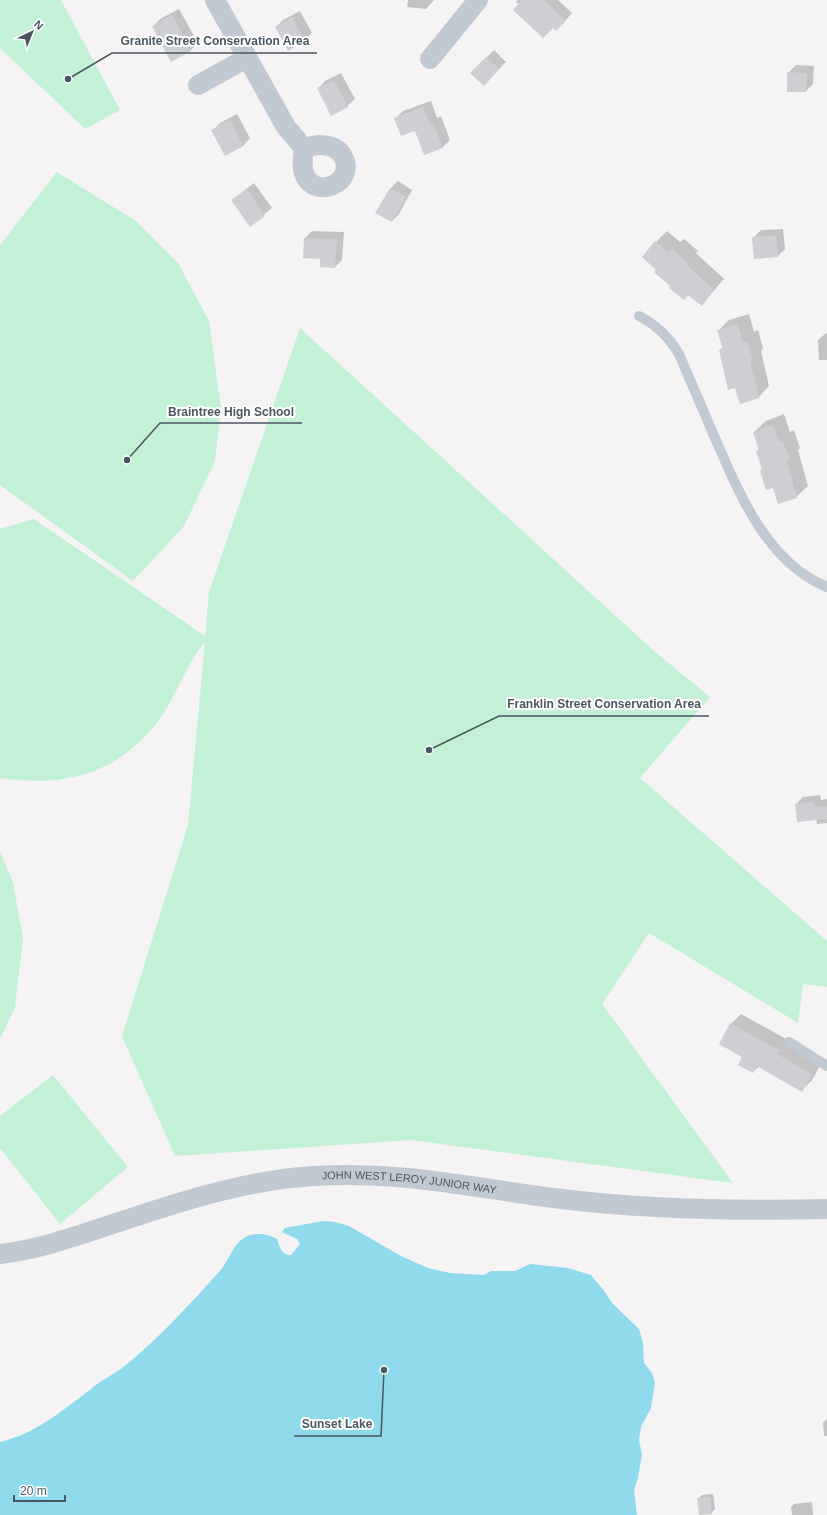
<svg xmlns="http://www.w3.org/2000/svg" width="827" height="1515" viewBox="0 0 827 1515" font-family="Helvetica,sans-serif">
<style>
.green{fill:#c3f1d5}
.water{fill:#90daee}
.shadow{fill:#0003}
.building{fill:#cdcfd5}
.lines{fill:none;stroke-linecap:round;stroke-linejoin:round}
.lane{stroke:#c1cad2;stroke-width:10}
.street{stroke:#c1cad2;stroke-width:20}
.labels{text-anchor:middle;stroke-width:4;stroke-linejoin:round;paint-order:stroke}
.street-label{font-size:11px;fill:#4a5661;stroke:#fff}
.leader{fill:none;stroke:#4a5661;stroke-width:1.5}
.callout-dot{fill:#4a5661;stroke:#fff;stroke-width:1.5}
.callout-label{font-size:12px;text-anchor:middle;font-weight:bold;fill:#4a5661;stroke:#fff;stroke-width:4;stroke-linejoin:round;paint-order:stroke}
</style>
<rect width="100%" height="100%" fill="#f5f3f3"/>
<path class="green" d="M 0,0 L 61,0 L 120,110 L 85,129 L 0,48 Z
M 57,172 L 136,221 L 178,263 L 209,321 L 221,408 L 215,461 L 184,526 L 133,581 L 0,485 L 0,245 Z
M 300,328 L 654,651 L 710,697 L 640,778 L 827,941 L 827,987 L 803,984 L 798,1023 L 649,933 L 602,1004 L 733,1183 L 411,1140 L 175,1156 L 122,1036 L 188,825 L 205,642 C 187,662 176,697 159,720 C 117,775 66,787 0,778 L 0,529 L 34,519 L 205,636 L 209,592 Z
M 0,852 L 13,882 L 23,939 L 15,1008 L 0,1039 Z
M 53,1075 L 128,1167 L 60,1224 L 0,1148 L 0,1116 Z"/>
<path class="water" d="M 323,1221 L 335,1222 L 349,1226 L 401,1256 L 428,1268 L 450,1273 L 484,1275 L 491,1271 L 515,1271 L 530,1264 L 568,1268 L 591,1275 L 605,1292 L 612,1303 L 639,1329 L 643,1343 L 644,1363 L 652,1373 L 655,1383 L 651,1408 L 641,1427 L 639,1440 L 642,1455 L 638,1478 L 634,1490 L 637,1515 L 0,1515 L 0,1442 C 35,1434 63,1410 91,1389 C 101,1380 115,1374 126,1365 C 160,1337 190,1304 220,1271 C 227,1263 233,1247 240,1241 C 250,1232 265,1232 277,1239 C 280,1247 281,1255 291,1255 L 300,1244 L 297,1239 L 282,1232 L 285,1228 Z"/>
<path class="shadow" d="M 408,0 L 434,0 L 426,9 L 407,7 Z
M 518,0 L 558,0 L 572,13 L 564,22 L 519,4 L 516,2 Z
M 179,9 L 198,43 L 191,50 L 172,60 L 153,27 L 160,19 Z
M 300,11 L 312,33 L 305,40 L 288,49 L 276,27 L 283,20 Z
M 494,50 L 506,62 L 484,85 L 471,73 Z
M 796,65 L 814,66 L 813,84 L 806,91 L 788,91 L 788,73 Z
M 341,73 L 355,99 L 347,106 L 318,89 L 325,81 Z
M 431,101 L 437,118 L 441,116 L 450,140 L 442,148 L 395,119 L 403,111 Z
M 237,114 L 250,138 L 243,146 L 213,130 L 220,123 Z
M 398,181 L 412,190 L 399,214 L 392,221 L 390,189 Z
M 254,183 L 272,208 L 250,225 L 232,200 Z
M 783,229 L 785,249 L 778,256 L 753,238 L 761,230 Z
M 312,231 L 344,232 L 342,260 L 335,267 L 321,258 L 304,257 L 305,238 Z
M 667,231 L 680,242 L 684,239 L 698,251 L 696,253 L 724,279 L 702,304 L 689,294 L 672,285 L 658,269 L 656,242 Z
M 749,314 L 754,332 L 758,330 L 763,348 L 761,351 L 769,386 L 758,398 L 736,387 L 720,350 L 723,347 L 718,331 L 729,320 Z
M 826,333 L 827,333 L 827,360 L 819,360 L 818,340 Z
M 784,414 L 790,432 L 794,430 L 800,448 L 798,450 L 808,486 L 796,497 L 773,487 L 763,470 L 757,451 L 760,448 L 754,432 L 766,421 Z
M 820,795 L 821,800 L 827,799 L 827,823 L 817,824 L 816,819 L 796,804 L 803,797 Z
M 741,1014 L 788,1040 L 821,1064 L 812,1080 L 802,1090 L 759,1066 L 753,1072 L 744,1057 L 731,1024 Z
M 827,1419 L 827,1436 L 824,1436 L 823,1423 Z
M 713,1494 L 715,1509 L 711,1513 L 698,1499 L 702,1495 Z
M 812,1502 L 813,1515 L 792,1515 L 791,1507 L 794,1504 Z"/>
<path class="building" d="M 522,0 L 544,0 L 566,21 L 556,31 L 553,28 L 543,38 L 513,10 Z
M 172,15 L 191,51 L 171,62 L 152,26 Z
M 292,17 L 305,41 L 288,51 L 275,27 Z
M 486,57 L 499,69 L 484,86 L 470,73 Z
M 787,72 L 807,73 L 806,92 L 787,92 Z
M 334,80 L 348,107 L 331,116 L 317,88 Z
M 423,107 L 430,124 L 433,123 L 443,148 L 424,155 L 415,131 L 401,136 L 394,118 Z
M 230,120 L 243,146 L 225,156 L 211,130 Z
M 390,188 L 406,197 L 392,222 L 375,213 Z
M 247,189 L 265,216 L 250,227 L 231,200 Z
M 776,236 L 778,257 L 754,259 L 752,237 Z
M 304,238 L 337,239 L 335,268 L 320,267 L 320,259 L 303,258 Z
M 655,241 L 669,253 L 672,249 L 687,262 L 686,264 L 714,290 L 702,306 L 688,295 L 684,300 L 669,288 L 670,286 L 654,272 L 656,270 L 642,257 Z
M 738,324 L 743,342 L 747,341 L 753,360 L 750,361 L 759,398 L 740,404 L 735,388 L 728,390 L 719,350 L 723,349 L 717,330 Z
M 773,425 L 779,442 L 783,441 L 790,460 L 787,461 L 797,498 L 778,504 L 773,488 L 766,490 L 760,471 L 762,470 L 756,451 L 759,450 L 753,432 Z
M 814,802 L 814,807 L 827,806 L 827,819 L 797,822 L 795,804 Z
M 730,1023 L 779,1050 L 777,1054 L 812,1074 L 802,1092 L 757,1066 L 753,1073 L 738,1065 L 742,1057 L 719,1044 Z
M 710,1497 L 712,1514 L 699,1515 L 697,1498 Z"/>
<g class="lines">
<path class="lane" d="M 639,316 C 657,325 669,337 679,354 C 691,382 703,410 715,438 C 739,493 767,563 827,587
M 789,1042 L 827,1066"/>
<g class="street">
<path d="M 215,0 L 286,127 L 304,148"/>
<path d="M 430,59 L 478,0"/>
<path d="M 198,85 L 247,58"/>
<path d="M 317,145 C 327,145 336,146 342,155 C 360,184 309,203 303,169 C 302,162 303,155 304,148 Z"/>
<path id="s1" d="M 0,1254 C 42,1249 82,1234 122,1221 C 185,1200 248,1180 314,1176 C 398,1170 479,1189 562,1199 C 650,1210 738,1211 827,1209"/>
</g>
</g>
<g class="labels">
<g class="street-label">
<text dy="4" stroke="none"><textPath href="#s1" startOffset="420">JOHN WEST LEROY JUNIOR WAY</textPath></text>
</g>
</g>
<path class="leader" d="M68 79L112 53H317M127 460L160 423H302M429 750L499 716H709M384 1370L381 1436H294"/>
<g class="callout-dot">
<circle cx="68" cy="79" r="4"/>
<circle cx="127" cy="460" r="4"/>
<circle cx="429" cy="750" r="4"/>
<circle cx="384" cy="1370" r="4"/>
</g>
<g class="callout-label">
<text x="215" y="45">Granite Street Conservation Area</text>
<text x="231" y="416">Braintree High School</text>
<text x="604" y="708">Franklin Street Conservation Area</text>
<text x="337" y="1428">Sunset Lake</text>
</g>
<g transform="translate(32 32) rotate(43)" stroke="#ffffff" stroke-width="3" paint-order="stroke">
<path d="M0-3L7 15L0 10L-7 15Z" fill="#4a5661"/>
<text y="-6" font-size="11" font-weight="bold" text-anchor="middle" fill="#4a5661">N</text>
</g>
<path d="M14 1495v6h51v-6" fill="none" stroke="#4a5661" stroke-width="2"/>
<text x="20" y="1495" font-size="12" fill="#4a5661" stroke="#ffffff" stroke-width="3" paint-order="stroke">20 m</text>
</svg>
